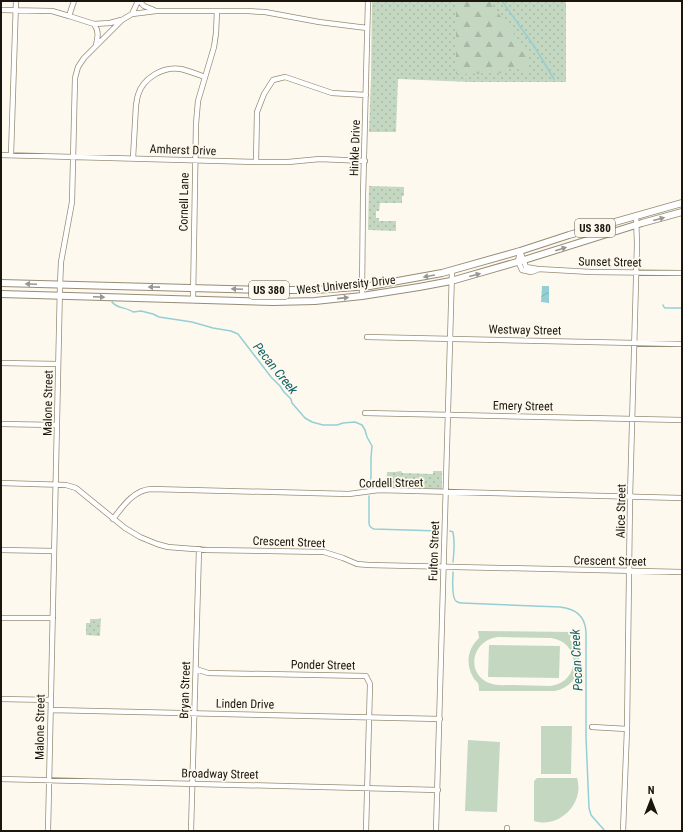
<svg xmlns="http://www.w3.org/2000/svg" width="683" height="832" viewBox="0 0 683 832" font-family="'Roboto Condensed',sans-serif">
<style>
.grass{fill:url(#grass-dots)}
.forest{fill:url(#forest-firs)}
.pitch{fill:#c4d7c0;fill-rule:evenodd}
.water{fill:url(#water-waves)}
.lines{fill:none;stroke-linecap:round;stroke-linejoin:round}
.stream{stroke:#94cfd5;stroke-width:1.5}
.minor-casing{stroke:#978c75;stroke-width:6}
.major-casing{stroke:#978c75;stroke-width:8}
.minor{stroke:#fff;stroke-width:4.5}
.major{stroke:#fff;stroke-width:6}
.oneway{fill:#989692}
.labels{text-anchor:middle;stroke-width:3.5;stroke-linejoin:round;paint-order:stroke}
.shield{fill:#fef9ef;stroke:#5e5a51;stroke-width:1}
.shield-label{font-size:11px;font-weight:bold;fill:#1a160d}
.street-label{font-size:12px;fill:#1a160d;stroke:#fef9ef}
.water-label{font-size:13px;font-style:italic;fill:#12636a;stroke:#fef9ef}
</style>
<defs>
<pattern id="grass-dots" width="8" height="8" patternUnits="userSpaceOnUse"><rect width="8" height="8" fill="#c4d7c0"/><path d="M2 2h.1M6 6h.1" fill="none" stroke="#a8b8a4" stroke-width="1.8" stroke-linecap="round"/></pattern>
<pattern id="forest-firs" width="22" height="20" patternUnits="userSpaceOnUse"><rect width="22" height="20" fill="#c4d7c0"/><path d="M5 1l3.5 6h-7zM16 11l3.5 6h-7z" fill="#a8b8a4"/></pattern>
<pattern id="water-waves" width="16" height="10" patternUnits="userSpaceOnUse"><rect width="16" height="10" fill="#94cfd5"/><path d="M0 5q4-4 8 0t8 0" fill="none" stroke="#7fb1b6"/></pattern>
</defs>
<rect width="100%" height="100%" fill="#fef9ef"/>
<path class="grass" d="M 372,1 L 566,1 L 566,82 L 470,82 L 398,79 L 396,132 L 369,132 L 371,78 Z
M 369,186 L 404,187 L 404,196 L 402,196 L 402,203 L 380,203 L 379,211 L 376,211 L 376,218 L 379,218 L 379,221 L 396,221 L 396,231 L 368,230 Z
M 401,471 L 402,473 L 433,474 L 433,471 L 442,471 L 442,489 L 386,487 L 387,472 L 395,472 Z
M 101,618 L 100,636 L 86,635 L 86,623 L 90,623 L 90,619 L 98,619 Z"/>
<path class="forest" d="M 456,1 L 489,1 L 527,51 L 528,71 L 511,68 L 505,73 L 456,74 Z"/>
<path class="pitch" d="M 478,631 L 571,632 L 570,640 C 588,658 579,686 555,691 L 479,691 C 479,680 477,684 473,677 C 465,663 468,648 479,638 ZM 498,637 L 551,638 C 581,642 581,682 550,686 C 538,686 526,685 513,685 C 505,685 496,686 489,683 C 465,673 472,640 498,637 Z
M 489,645 L 560,646 L 559,678 L 488,677 Z
M 541,726 L 572,726 L 571,774 L 541,774 Z
M 468,740 L 500,742 L 497,812 L 465,811 Z
M 537,778 L 577,778 C 585,803 559,829 534,821 L 534,781 Z"/>
<path class="water" d="M 542,286 L 549,286 L 549,303 L 541,302 Z"/>
<g class="lines">
<path class="stream" d="M 502,1 L 534,46 L 554,79
M 112,302 C 117,309 127,307 133,312 L 141,311 L 153,314 L 159,317 L 192,322 L 213,328 L 231,331 L 238,334 L 271,377 L 280,386 L 284,392 L 291,399 L 292,403 L 305,418 L 312,422 L 323,425 L 337,425 L 343,423 L 355,422 L 362,425 L 365,430 L 367,437 L 372,446 L 371,458 L 371,477 L 369,488
M 663,305 L 664,307 L 665,308 L 682,308
M 369,496 L 369,523 C 369,526 371,528 374,529 L 439,531
M 450,531 L 453,532 C 455,542 454,553 453,562
M 453,572 C 453,578 451,597 456,601 C 457,602 460,603 462,603 L 560,607 C 575,609 585,615 586,632 L 586,737 L 589,808 L 591,815 L 605,831"/>
<defs>
<path id="minor" d="M 139,1 L 144,6 L 154,10
M 1,10 L 52,11 L 69,16 L 94,24 L 110,23 L 121,20
M 132,14 L 156,11 L 247,11 L 265,12 L 319,22 L 367,28
M 69,16 L 74,1
M 94,24 C 99,31 98,37 96,45
M 1,155 L 256,162 L 288,162 L 320,159 L 365,161
M 11,155 L 16,1
M 133,158 L 136,105 C 137,101 137,98 138,95 C 143,78 163,66 181,69 C 189,71 197,74 205,77
M 256,162 L 257,112 L 264,94 L 273,80 L 285,77 L 332,93 L 366,95
M 520,251 L 526,267 L 538,269 L 591,272 L 682,273
M 520,252 L 518,261 L 522,270 L 531,272 L 537,270
M 362,296 L 363,196 L 368,1
M 193,300 L 196,124 L 198,101 L 214,47 L 216,33 L 217,11
M 367,337 L 682,344
M 1,363 L 58,364
M 365,413 L 682,420
M 1,424 L 57,425
M 1,483 L 66,485 L 76,488 L 125,528 L 140,537 L 157,544 L 168,547 L 207,550 L 324,552 L 343,558 L 357,564 L 369,565 L 682,572
M 113,519 C 123,506 134,490 151,489 L 349,494 L 379,490 L 682,498
M 1,550 L 54,551
M 1,618 L 53,618
M 196,669 L 208,673 L 366,676 L 370,684 L 366,831
M 1,699 L 51,700
M 51,710 L 440,719
M 592,727 L 627,729
M 1,779 L 438,790
M 48,831 L 60,285 L 61,262 L 72,202 L 75,78 L 78,67 L 84,58 L 122,20 L 132,14 L 138,1
M 191,831 L 199,549
M 436,831 L 452,271
M 507,831 L 507,828
M 623,831 L 627,729 L 630,497 L 637,244 L 636,216"/>
<path id="major" d="M 1,283 L 270,290 L 315,290 L 370,286 L 442,273 L 520,251 L 569,235 L 682,203
M 1,294 L 273,302 L 315,301 L 362,296 L 419,287 L 451,281 L 524,260 L 642,223 L 682,212"/>
</defs>
<use href="#minor" class="minor-casing"/>
<use href="#major" class="major-casing"/>
<use href="#minor" class="minor"/>
<use href="#major" class="major"/>
</g>
<defs><path id="oneway-solid" d="M-6-.8H1V-3.2L6.5 0L1 3.2V.8H-6Z"/></defs>
<g class="oneway">
<use href="#oneway-solid" transform="translate(659 219) rotate(-15)"/>
<use href="#oneway-solid" transform="translate(561 249) rotate(-17)"/>
<use href="#oneway-solid" transform="translate(475 275) rotate(-15)"/>
<use href="#oneway-solid" transform="translate(429 276) rotate(170)"/>
<use href="#oneway-solid" transform="translate(31 284) rotate(-178)"/>
<use href="#oneway-solid" transform="translate(154 287) rotate(-179)"/>
<use href="#oneway-solid" transform="translate(237 289) rotate(-178)"/>
<use href="#oneway-solid" transform="translate(99 297) rotate(2)"/>
<use href="#oneway-solid" transform="translate(343 298) rotate(-6)"/>
</g>
<g class="labels">
<g class="shield">
<rect x="575" y="219" width="40" height="18" rx="3"/>
<rect x="249" y="281" width="40" height="18" rx="3"/>
</g>
<g class="shield-label">
<text x="595" y="232">US 380</text>
<text x="269" y="294">US 380</text>
</g>
<g class="street-label">
<text transform="translate(355 148) rotate(-88)" y="4">Hinkle Drive</text>
<text transform="translate(183 150) rotate(2)" y="4">Amherst Drive</text>
<text transform="translate(184 202) rotate(-89)" y="4">Cornell Lane</text>
<text transform="translate(610 262) rotate(1)" y="4">Sunset Street</text>
<text transform="translate(346 285) rotate(-6)" y="4">West University Drive</text>
<text transform="translate(525 330) rotate(1)" y="4">Westway Street</text>
<text transform="translate(48 403) rotate(-89)" y="4">Malone Street</text>
<text transform="translate(523 406) rotate(1)" y="4">Emery Street</text>
<text transform="translate(391 483) rotate(-1)" y="4">Cordell Street</text>
<text transform="translate(621 511) rotate(-89)" y="4">Alice Street</text>
<text transform="translate(289 542) rotate(2)" y="4">Crescent Street</text>
<text transform="translate(434 551) rotate(-88)" y="4">Fulton Street</text>
<text transform="translate(610 561) rotate(1)" y="4">Crescent Street</text>
<text transform="translate(323 665) rotate(1)" y="4">Ponder Street</text>
<text transform="translate(185 690) rotate(-88)" y="4">Bryan Street</text>
<text transform="translate(245 704) rotate(1)" y="4">Linden Drive</text>
<text transform="translate(40 727) rotate(-89)" y="4">Malone Street</text>
<text transform="translate(220 774) rotate(1)" y="4">Broadway Street</text>
</g>
<g class="water-label">
<text transform="translate(276 368) rotate(51)" y="5">Pecan Creek</text>
<text transform="translate(576 660) rotate(-93)" y="5">Pecan Creek</text>
</g>
</g>
<rect width="683" height="832" fill="none" stroke="#1a160d" stroke-width="4"/>
<g transform="translate(651 800)" stroke="#fef9ef" stroke-width="3" paint-order="stroke">
<path d="M0-3L7 15L0 10L-7 15Z" fill="#1a160d"/>
<text y="-6" font-size="11" font-weight="bold" text-anchor="middle" fill="#1a160d">N</text>
</g>
</svg>
